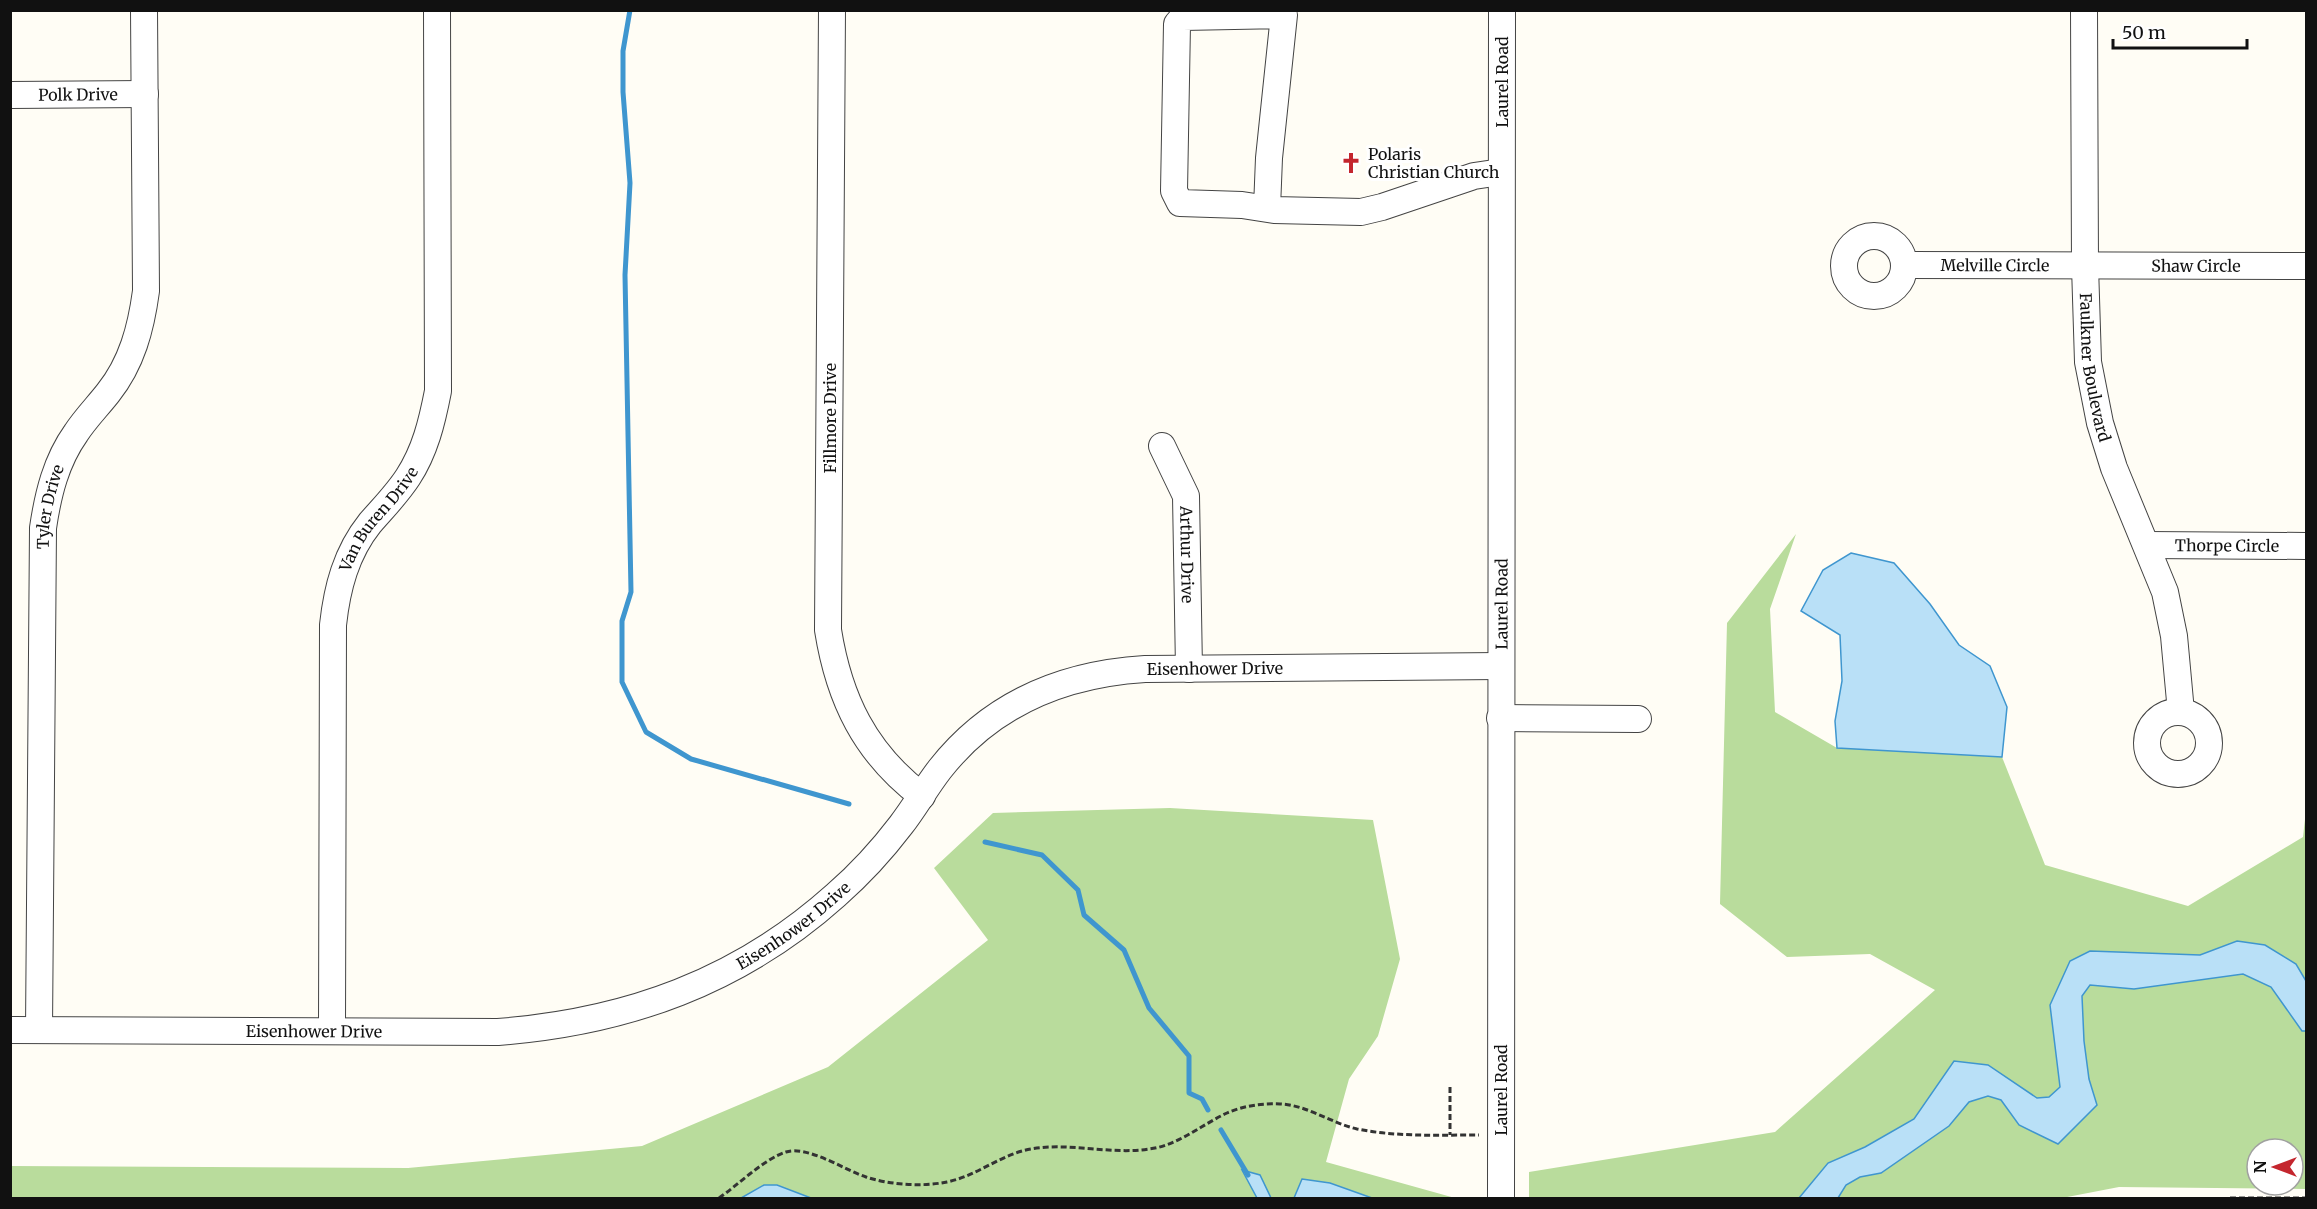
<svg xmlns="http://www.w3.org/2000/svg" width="2317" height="1209" viewBox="0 0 2317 1209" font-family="Merriweather,serif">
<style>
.forest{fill:#b9dc9c;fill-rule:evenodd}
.water{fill:#b9e0f7;stroke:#3f96cf;stroke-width:1.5}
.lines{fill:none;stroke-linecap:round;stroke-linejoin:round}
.stream{stroke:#3f96cf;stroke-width:5}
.minor-casing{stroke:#444;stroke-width:28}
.path{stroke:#333;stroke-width:3;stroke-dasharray:6 3;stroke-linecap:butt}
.minor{stroke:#fff;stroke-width:26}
.labels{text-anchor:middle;stroke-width:6;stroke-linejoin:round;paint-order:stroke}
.street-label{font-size:16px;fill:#111;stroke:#fff}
.poi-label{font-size:16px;fill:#111;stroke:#fff;text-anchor:start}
</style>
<rect width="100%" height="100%" fill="#fffdf5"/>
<path class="forest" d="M 1796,534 L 1770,609 L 1775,712 L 1837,748 L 2002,757 L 2045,865 L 2188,906 L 2303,837 L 2306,810 L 2306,1189 L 2119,1187 L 2062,1198 L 1529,1198 L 1529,1172 L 1775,1132 L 1935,990 L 1870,954 L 1787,957 L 1720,904 L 1727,623 ZM 2257,1149 L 2293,1149 L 2293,1185 L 2257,1185 Z
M 1170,808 L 1373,820 L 1400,959 L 1378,1036 L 1349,1079 L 1326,1162 L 1455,1198 L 11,1198 L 10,1166 L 408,1168 L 642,1146 L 828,1067 L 988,940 L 934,868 L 993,813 Z"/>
<path class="water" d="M 1851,553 L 1894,563 L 1930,604 L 1959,645 L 1990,666 L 2007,707 L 2002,757 L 1837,748 L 1835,721 L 1842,681 L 1840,635 L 1801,611 L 1823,570 Z
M 2237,941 L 2265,945 L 2296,964 L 2306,981 L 2306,1031 L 2302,1031 L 2271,987 L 2243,974 L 2134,989 L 2090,985 L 2082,996 L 2084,1041 L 2089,1079 L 2097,1105 L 2058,1144 L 2019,1125 L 2001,1100 L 1988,1096 L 1969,1102 L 1949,1126 L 1881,1173 L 1860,1177 L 1846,1185 L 1838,1198 L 1799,1198 L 1828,1163 L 1865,1147 L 1914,1119 L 1954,1061 L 1988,1065 L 2037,1098 L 2049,1097 L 2060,1087 L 2050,1005 L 2070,961 L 2090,951 L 2200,955 Z
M 1242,1170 L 1260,1175 L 1271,1198 L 1257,1198 Z
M 1302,1179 L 1330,1183 L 1372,1198 L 1294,1198 Z
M 764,1185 L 777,1185 L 811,1198 L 741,1198 Z"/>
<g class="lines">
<path class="stream" d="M 630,10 L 623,51 L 623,92 L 630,183 L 625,275 L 631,592 L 622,621 L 622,682 L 646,732 L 691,759 L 849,804
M 985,842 L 1042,855 L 1078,890 L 1084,915 L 1124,950 L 1149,1008 L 1189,1056 L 1189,1093 L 1202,1099 L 1208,1110
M 1221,1130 L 1248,1175"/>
<defs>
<g id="minor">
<path d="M 832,10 L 828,630 C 839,699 865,753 922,796"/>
<path id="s1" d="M 2084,10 L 2085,266 L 2088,362 L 2100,423 L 2114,468 L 2165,592 L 2174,636 L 2181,712"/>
<path id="s2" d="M 10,95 L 145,94"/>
<path d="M 1267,208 L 1269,158 L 1284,15 L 1183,17 L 1177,24 L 1174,191 L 1180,203 L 1242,205 L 1274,210 L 1361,212 L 1382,207 L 1474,176 L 1501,172"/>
<circle cx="1874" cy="266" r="30"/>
<path id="s3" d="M 1905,265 L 2306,266"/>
<path id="s4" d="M 1162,446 L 1186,496 L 1189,669"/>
<path id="s5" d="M 2147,545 L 2306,546"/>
<circle cx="2178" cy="743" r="31"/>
<path d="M 1500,718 L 1638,719"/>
<path id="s6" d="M 10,1030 L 498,1032 C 627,1022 739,982 836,895 C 860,874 882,850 901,825 C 915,807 926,787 940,769 C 992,703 1063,674 1145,669 L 1500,666"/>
<path id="s7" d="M 39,1030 L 43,528 C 48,494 56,461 76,433 C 85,419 97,407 108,393 C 132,363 141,328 146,291 L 144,10"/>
<path id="s8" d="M 332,1031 L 333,625 C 337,588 346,553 370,523 C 383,508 397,494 408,477 C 425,451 432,422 438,391 L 437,10"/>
<path id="s9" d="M 1501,1198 L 1502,10"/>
</g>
</defs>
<use href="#minor" class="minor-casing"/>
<path class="path" d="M 1450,1087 L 1450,1135
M 719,1198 C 738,1185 764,1159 786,1152 C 807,1145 845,1170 866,1177 C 891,1185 922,1187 947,1182 C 977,1176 1001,1154 1031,1149 C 1070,1142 1110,1155 1149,1149 C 1177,1146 1201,1125 1227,1113 C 1243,1106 1262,1103 1280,1104 C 1307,1105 1331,1123 1357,1129 C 1397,1137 1438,1135 1479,1135
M 2230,1198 L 2306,1198"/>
<use href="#minor" class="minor"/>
</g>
<defs>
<symbol id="church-bare" viewBox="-9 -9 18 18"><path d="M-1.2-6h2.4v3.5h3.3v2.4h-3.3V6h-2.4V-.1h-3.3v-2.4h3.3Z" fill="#c4262e" stroke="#fff" stroke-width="2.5" paint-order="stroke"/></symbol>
</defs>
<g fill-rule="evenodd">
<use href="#church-bare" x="1336" y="148" width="30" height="30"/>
</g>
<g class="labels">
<g class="street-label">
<text dy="6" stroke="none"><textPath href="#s9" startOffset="1116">Laurel Road</textPath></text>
<text dy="6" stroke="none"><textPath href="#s2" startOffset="68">Polk Drive</textPath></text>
<text dy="6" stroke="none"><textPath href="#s3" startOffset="90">Melville Circle</textPath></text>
<text dy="6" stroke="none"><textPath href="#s3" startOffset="291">Shaw Circle</textPath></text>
<text dy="6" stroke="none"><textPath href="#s1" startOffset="358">Faulkner Boulevard</textPath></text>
<text transform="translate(830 418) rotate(-90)" y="6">Fillmore Drive</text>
<text dy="6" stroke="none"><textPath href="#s7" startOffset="524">Tyler Drive</textPath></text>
<text dy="6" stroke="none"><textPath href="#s8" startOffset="524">Van Buren Drive</textPath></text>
<text dy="6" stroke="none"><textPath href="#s5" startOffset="80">Thorpe Circle</textPath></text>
<text dy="6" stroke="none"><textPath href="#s4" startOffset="114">Arthur Drive</textPath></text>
<text dy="6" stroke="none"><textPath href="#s9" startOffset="594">Laurel Road</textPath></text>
<text dy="6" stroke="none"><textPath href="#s6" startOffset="1329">Eisenhower Drive</textPath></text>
<text dy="6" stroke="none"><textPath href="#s6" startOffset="807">Eisenhower Drive</textPath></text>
<text dy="6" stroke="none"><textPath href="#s6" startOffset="304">Eisenhower Drive</textPath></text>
<text dy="6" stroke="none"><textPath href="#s9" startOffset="108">Laurel Road</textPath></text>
</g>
<g class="poi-label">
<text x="1368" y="160">Polaris<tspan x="1368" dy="18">Christian Church</tspan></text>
</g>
</g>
<rect width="2317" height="1209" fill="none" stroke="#111111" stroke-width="24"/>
<g transform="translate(2275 1167) rotate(270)"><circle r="28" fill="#ffffff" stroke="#a0a0a0" stroke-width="1.5"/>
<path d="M0-4.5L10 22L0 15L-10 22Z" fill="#c4262e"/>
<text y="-9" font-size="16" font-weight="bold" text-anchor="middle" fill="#111111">N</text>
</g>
<path d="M2113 39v9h134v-9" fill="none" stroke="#111111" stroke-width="3"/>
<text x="2122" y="39" font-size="18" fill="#111111" stroke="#ffffff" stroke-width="4.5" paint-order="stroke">50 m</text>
</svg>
